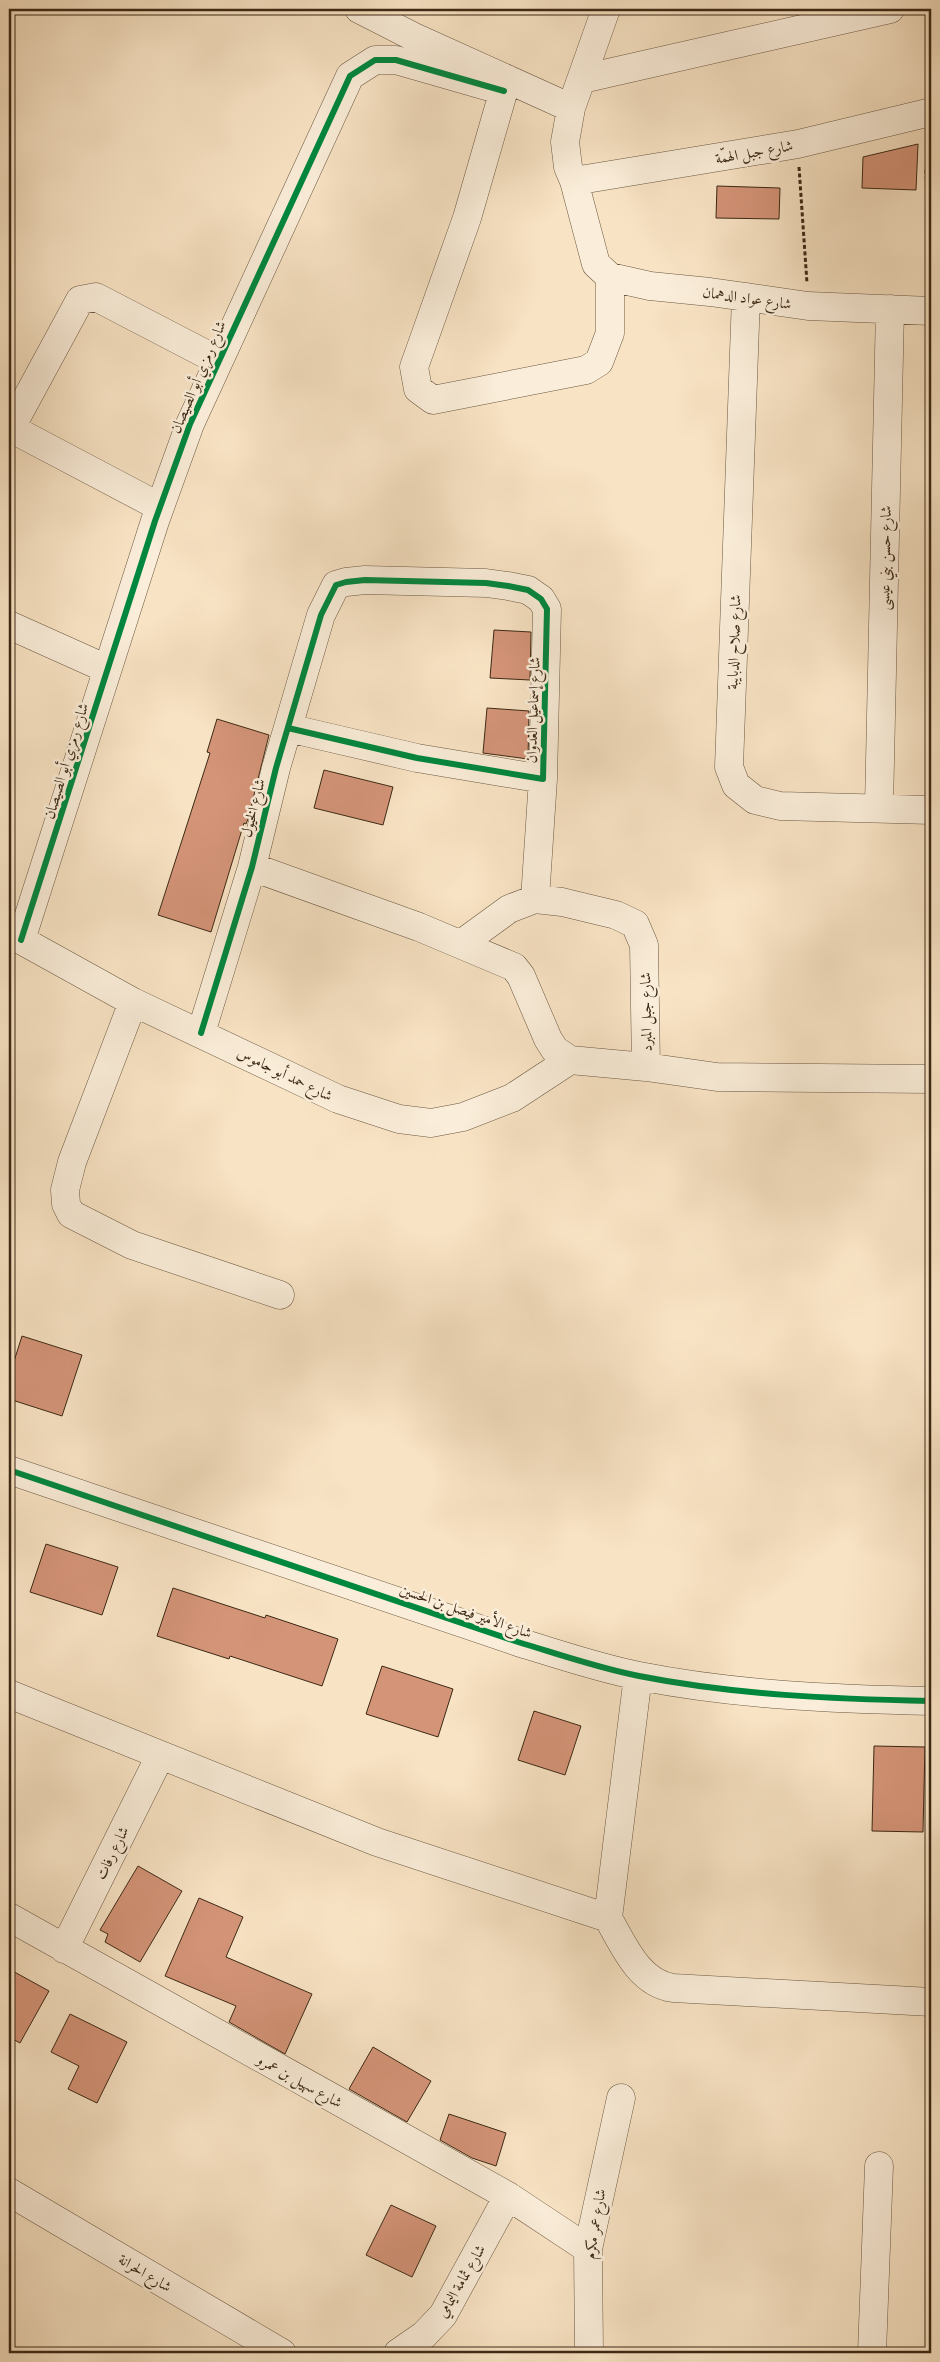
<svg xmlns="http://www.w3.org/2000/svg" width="940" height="2362" viewBox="0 0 940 2362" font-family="'Gentium Book Plus',Amiri,serif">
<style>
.building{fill:#d49478;stroke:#3c2915}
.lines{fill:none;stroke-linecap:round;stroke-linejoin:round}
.minor-casing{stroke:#6b5841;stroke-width:29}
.path{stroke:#3c2915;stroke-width:3;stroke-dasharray:4 2.5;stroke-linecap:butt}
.minor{stroke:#faedd9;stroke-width:28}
.cycleway-casing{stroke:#faedd9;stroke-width:9}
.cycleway{stroke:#00873e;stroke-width:6}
.labels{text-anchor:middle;stroke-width:5;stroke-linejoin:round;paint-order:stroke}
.street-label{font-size:15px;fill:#3c2915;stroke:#faedd9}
</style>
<rect width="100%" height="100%" fill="#f8e3c4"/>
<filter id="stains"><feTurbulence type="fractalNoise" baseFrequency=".004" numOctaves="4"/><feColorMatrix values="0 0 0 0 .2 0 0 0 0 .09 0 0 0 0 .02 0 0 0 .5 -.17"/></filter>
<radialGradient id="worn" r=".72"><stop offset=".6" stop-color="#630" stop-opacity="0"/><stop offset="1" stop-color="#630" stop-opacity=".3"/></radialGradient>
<path class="building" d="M 918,144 L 916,190 L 862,188 L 863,157 Z
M 717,186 L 780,188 L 779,219 L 716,218 Z
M 494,630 L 531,632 L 530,680 L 490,678 Z
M 487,708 L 529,711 L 528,759 L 483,753 Z
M 217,719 L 269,735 L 248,819 L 246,824 L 244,823 L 211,932 L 158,915 L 210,753 L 207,752 Z
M 324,770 L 393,787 L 383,825 L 314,808 Z
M 22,1336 L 82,1355 L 62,1416 L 9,1399 L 9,1377 Z
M 46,1544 L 118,1567 L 102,1615 L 30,1592 Z
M 173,1588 L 265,1618 L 266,1615 L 338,1639 L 322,1686 L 230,1656 L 229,1659 L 157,1636 Z
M 382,1666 L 453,1689 L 438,1737 L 366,1714 Z
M 534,1711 L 581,1726 L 565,1775 L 518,1760 Z
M 874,1746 L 925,1747 L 923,1832 L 872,1831 Z
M 138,1866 L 182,1891 L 140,1962 L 105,1942 L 108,1934 L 100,1930 Z
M 199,1898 L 243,1917 L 226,1957 L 312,1994 L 285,2054 L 229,2022 L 236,2006 L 165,1976 Z
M 9,1969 L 49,1991 L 20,2043 L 9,2037 Z
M 70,2014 L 127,2042 L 97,2103 L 68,2089 L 79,2066 L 51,2052 Z
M 373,2047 L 431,2081 L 407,2122 L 349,2089 Z
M 449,2114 L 506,2133 L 496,2166 L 472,2158 L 440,2140 Z
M 391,2205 L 436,2226 L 412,2277 L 366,2255 Z"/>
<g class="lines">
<defs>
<path id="minor" d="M 359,9 L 414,37 L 571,108
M 606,9 L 571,108 L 565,142 L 568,167 L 574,181 L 596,264 L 610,277 L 650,286 L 710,292 L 808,306 L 931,311
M 507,79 L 467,218 L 414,367 L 418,389 L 433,400 L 586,370 L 599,362 L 610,333 L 610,277
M 582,79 L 890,9
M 574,181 L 798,144 L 931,112
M 746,297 L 729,767 L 736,785 L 755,800 L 780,806 L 931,810
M 160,507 L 16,431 L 15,420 L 80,300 L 96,297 L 219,361
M 9,625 L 107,669
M 879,807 L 890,309
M 252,867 L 419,927 L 514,967 L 521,976 L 548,1039 L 555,1050 L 570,1060 L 646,1067
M 535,899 L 543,779
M 9,936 L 21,940 L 133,1002 L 338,1099 L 399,1119 L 431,1123 L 463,1117 L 512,1098 L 570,1060
M 21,940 L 155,521 L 190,424 L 350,76 L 375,60 L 396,60 L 504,91
M 461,944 L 509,909 L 535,899 L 562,902 L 616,915 L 635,924 L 644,945 L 646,1067 L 717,1077 L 931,1079
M 133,1002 L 72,1162 L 65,1190 L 66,1204 L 71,1214 L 132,1245 L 280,1295
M 201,1033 L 252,867 L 276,768 L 321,615 L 336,585 L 346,582 L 365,580 L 486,583 L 508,586 L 528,590 L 541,599 L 547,609 L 543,779 L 417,758 L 288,728
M 9,1470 L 518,1642 C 558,1654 598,1668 639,1676 C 735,1695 834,1699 931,1701
M 638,1676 L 608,1918 C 624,1946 639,1983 673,1988 L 931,2002
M 9,1694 L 377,1842 L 608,1918
M 9,1917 L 508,2196 L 588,2249
M 64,1949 L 160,1756
M 9,2192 L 282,2353
M 398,2353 L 424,2335 L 443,2315 L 508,2196
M 589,2353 L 588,2249 L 621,2098
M 872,2353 L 879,2166"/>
</defs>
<use href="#minor" class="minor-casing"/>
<path class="path" d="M 929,137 L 926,172 L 931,261
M 799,167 L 807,283"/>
<use href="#minor" class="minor"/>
<defs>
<path id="cycleway" d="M 21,940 L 155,521 L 190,424 L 350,76 L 375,60 L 396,60 L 504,91
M 201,1033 L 252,867 L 276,768 L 321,615 L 336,585 L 346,582 L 365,580 L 486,583 L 508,586 L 528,590 L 541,599 L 547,609 L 543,779 L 417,758 L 288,728
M 9,1470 L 518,1642 C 558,1654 598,1668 639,1676 C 735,1695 834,1699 931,1701"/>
</defs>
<use href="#cycleway" class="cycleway-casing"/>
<use href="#cycleway" class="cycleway"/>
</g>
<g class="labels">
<g class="street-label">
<text transform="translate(754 152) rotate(-10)" y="5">شارع جبل الهمّة</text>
<text transform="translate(747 298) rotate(8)" y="5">شارع عواد الدهمان</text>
<text transform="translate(198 377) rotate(-67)" y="5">شارع رمزي أبو الصيصان</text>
<text transform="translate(885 558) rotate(-89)" y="5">شارع حسن بني عيسى</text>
<text transform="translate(734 642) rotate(-88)" y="5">شارع صلاح الدبايبة</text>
<text transform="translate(533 710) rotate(-88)" y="5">شارع إسماعيل العدوان</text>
<text transform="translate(66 761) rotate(-73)" y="5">شارع رمزي أبو الصيصان</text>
<text transform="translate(253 808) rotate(-76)" y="5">شارع الخيول</text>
<text transform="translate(646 1012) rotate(-91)" y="5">شارع جبل المبرد</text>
<text transform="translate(285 1074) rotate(26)" y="5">شارع حمد أبو جاموس</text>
<text transform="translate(466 1611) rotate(19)" y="5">شارع الأمير فيصل بن الحسين</text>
<text transform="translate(112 1853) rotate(-64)" y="5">شارع رفات</text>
<text transform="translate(300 2081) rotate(29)" y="5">شارع سهيل بن عمرو</text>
<text transform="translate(595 2224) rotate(-81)" y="5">شارع عمر مكرم</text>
<text transform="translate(145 2273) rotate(31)" y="5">شارع الحرانة</text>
<text transform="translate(461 2281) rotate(-60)" y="5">شارع ثمامة اليمامي</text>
</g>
</g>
<rect width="940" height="2362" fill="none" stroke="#f8e3c4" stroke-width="30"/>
<rect x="10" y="10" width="920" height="2342" fill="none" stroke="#3c2915" stroke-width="2.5"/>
<rect x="15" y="15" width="910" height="2332" fill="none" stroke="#3c2915"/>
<rect width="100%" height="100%" filter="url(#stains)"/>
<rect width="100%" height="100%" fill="url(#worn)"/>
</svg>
